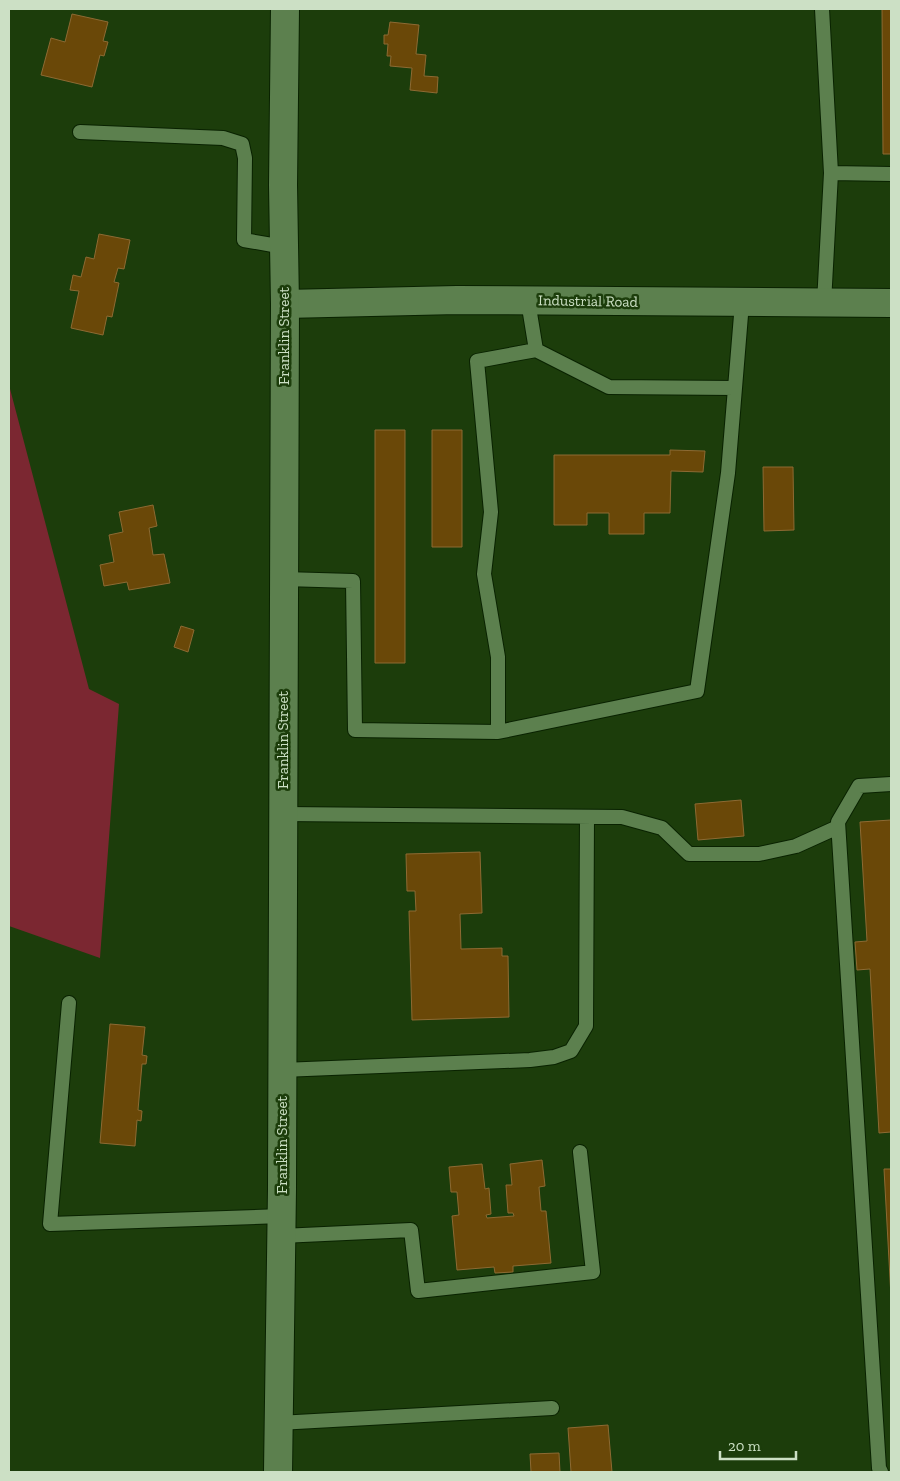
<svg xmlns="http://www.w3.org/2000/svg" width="900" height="1481" viewBox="0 0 900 1481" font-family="'Zilla Slab',serif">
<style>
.green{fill:#7b2731}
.building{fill:#6a4808;stroke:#8d6a33}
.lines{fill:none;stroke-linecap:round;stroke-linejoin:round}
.lane-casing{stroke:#092200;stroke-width:16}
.street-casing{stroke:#092200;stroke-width:30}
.secondary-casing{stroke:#092200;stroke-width:30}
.lane{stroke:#5c804e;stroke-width:14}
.street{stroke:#5c804e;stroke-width:28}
.secondary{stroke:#5c804e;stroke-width:28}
.labels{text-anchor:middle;stroke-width:5;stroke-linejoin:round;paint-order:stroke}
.street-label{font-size:15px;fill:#cce0c5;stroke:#1c3d0b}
</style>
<rect width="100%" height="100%" fill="#1c3d0b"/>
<path class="green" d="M 9,385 L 89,689 L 119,704 L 100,958 L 9,926 Z"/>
<path class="building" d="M 882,9 L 891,9 L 891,154 L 883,154 Z
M 72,14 L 108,22 L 103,41 L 108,42 L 104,56 L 100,55 L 92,87 L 41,75 L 51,38 L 65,42 Z
M 390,22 L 419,25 L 416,54 L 426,55 L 424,76 L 438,77 L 437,93 L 410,90 L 412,68 L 390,66 L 391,56 L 387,56 L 388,44 L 384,44 L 384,35 L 388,35 Z
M 99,234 L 130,240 L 124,269 L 118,268 L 114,282 L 119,283 L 112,317 L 107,316 L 103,335 L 71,328 L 79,291 L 70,290 L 73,275 L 81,277 L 86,257 L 94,259 Z
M 375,430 L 405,430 L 405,663 L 375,663 Z
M 432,430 L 462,430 L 462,547 L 432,547 Z
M 670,450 L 705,451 L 703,472 L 671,471 L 670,513 L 644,513 L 644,534 L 609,534 L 609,513 L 587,513 L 587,525 L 554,525 L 554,455 L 670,455 Z
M 763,467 L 793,467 L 794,530 L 764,531 Z
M 153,505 L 157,526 L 149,528 L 153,555 L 164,554 L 170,583 L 129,590 L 127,582 L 104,586 L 100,565 L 114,562 L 109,535 L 123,532 L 119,512 Z
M 181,626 L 194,630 L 188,652 L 174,647 Z
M 741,800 L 744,836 L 698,840 L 695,804 Z
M 891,820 L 891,1132 L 879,1133 L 870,969 L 857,970 L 855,942 L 867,941 L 860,822 Z
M 480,852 L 482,913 L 460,914 L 461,949 L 502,948 L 502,956 L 508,956 L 509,1017 L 412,1020 L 409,911 L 416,911 L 415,891 L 407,891 L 406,854 Z
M 110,1024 L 145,1027 L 142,1055 L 147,1056 L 146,1064 L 142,1064 L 138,1110 L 142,1111 L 141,1121 L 137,1120 L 135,1146 L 100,1143 Z
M 542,1160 L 545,1186 L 539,1187 L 541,1211 L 546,1211 L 551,1263 L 513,1266 L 513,1272 L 495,1273 L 494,1267 L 457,1270 L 452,1216 L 459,1215 L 457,1192 L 451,1192 L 449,1167 L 482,1164 L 485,1189 L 489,1188 L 491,1214 L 486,1215 L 487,1218 L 514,1216 L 513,1213 L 508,1213 L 506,1185 L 512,1185 L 510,1164 Z
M 884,1169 L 891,1169 L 891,1297 Z
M 608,1425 L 612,1472 L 571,1472 L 568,1428 Z
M 559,1453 L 560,1472 L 531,1472 L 530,1454 Z"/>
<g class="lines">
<defs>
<path id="lane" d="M 822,9 L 831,173
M 80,132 L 223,138 L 242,144 L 245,158 L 244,240 L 284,247
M 528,301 L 536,350 L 609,387 L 735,388
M 824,303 L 831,173 L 891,174
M 284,579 L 353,581 L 355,730 L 498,732 L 697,691 L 728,473 L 742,303
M 498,732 L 498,657 L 484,574 L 491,512 L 477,361 L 536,350
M 283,814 L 622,817 L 662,828 L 689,854 L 759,854 L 796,846 L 838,827
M 69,1003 L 50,1224 L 282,1216
M 282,1070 L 530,1060 L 554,1057 L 571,1051 L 586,1026 L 587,817
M 281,1236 L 411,1230 L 418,1291 L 593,1272 L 580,1152
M 278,1423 L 552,1408
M 881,1472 L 879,1468 L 838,822 L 859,786 L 891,784"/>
<path id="street" d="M 285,304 L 457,300 L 891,303"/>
<path id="secondary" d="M 278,1472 L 282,1189 L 285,304 L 283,185 L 285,9"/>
</defs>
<use href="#lane" class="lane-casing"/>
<use href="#street" class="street-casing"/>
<use href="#secondary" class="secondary-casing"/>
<use href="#lane" class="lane"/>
<use href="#street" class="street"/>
<use href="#secondary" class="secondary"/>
</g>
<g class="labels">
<g class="street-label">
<text transform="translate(588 301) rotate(1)" y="5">Industrial Road</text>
<text transform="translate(284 336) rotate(-90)" y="5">Franklin Street</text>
<text transform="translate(283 740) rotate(-90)" y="5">Franklin Street</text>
<text transform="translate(282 1145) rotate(-90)" y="5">Franklin Street</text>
</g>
</g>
<rect width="900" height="1481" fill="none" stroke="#cce0c5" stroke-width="20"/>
<path d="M720 1451v8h76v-8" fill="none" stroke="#cce0c5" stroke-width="2.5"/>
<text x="728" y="1451" font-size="15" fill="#cce0c5" stroke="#1c3d0b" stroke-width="4" paint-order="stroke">20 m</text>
</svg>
